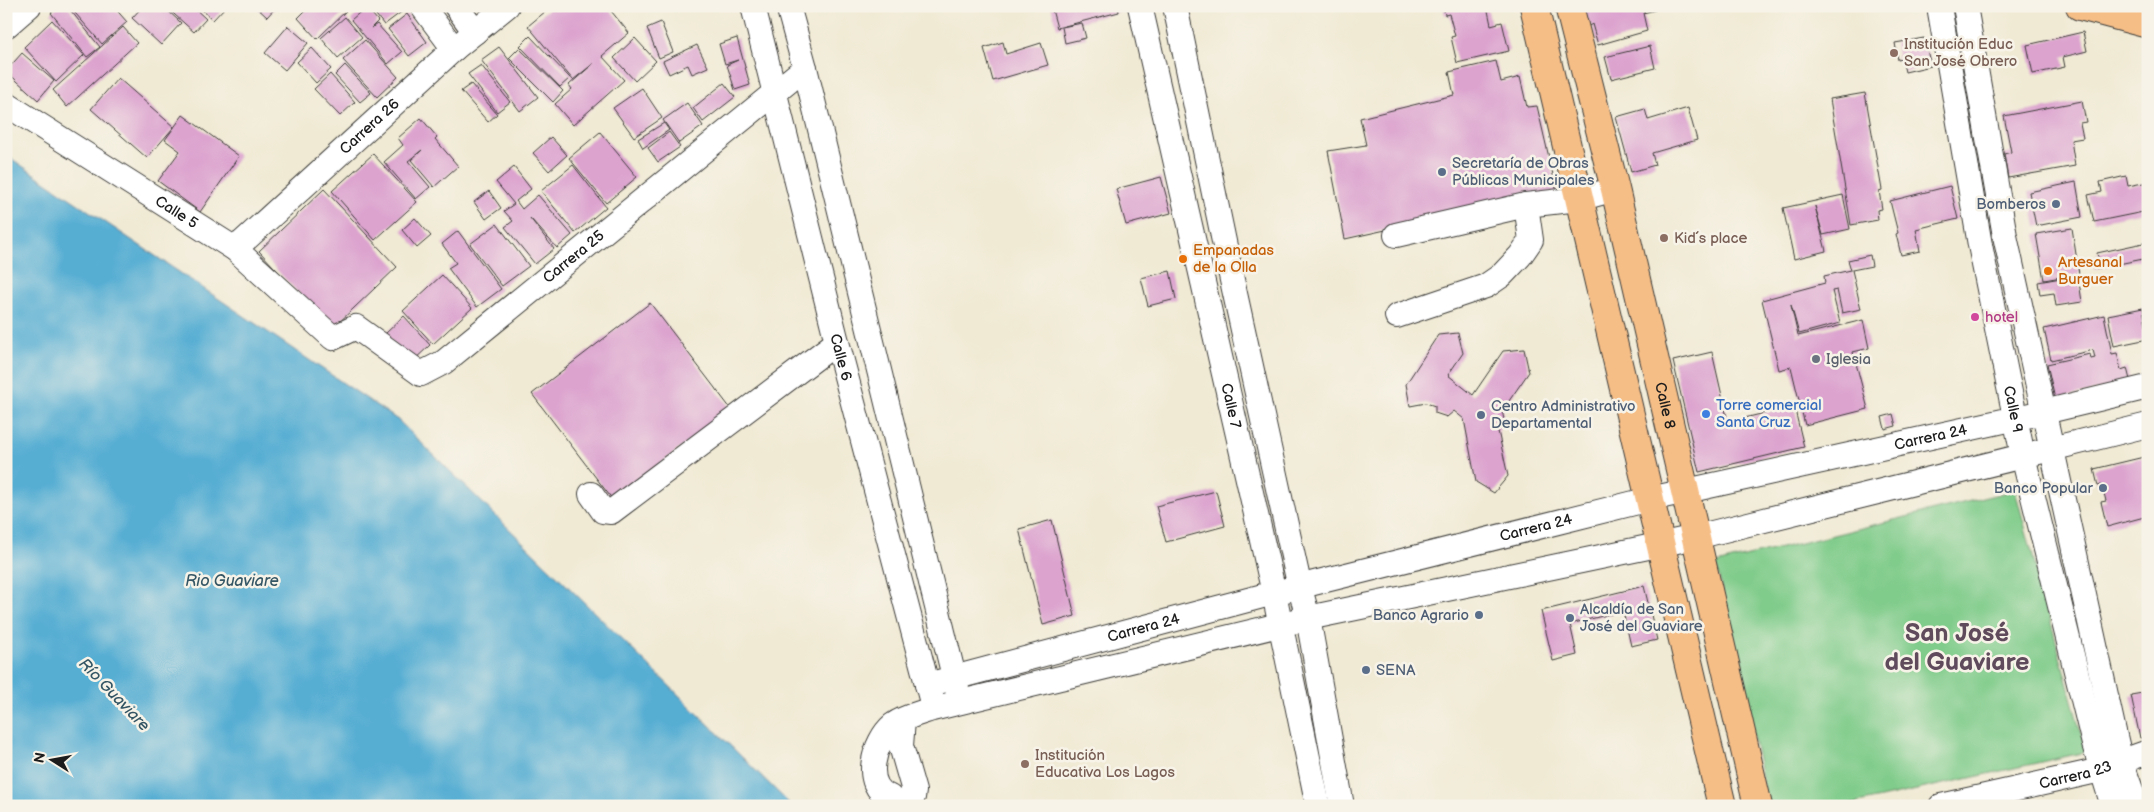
<svg xmlns="http://www.w3.org/2000/svg" width="2154" height="812" viewBox="0 0 2154 812" font-family="'Balsamiq Sans',sans-serif">
<style>
.green{fill:#80cc8b;stroke:#4e7454}
.water{fill:#57aed3;stroke:#3a6578}
.building{fill:#dca3cf}
.lines{fill:none;stroke-linecap:round;stroke-linejoin:round}
.minor-casing{stroke:#3c3b38;stroke-width:26}
.major-casing{stroke:#3c3b38;stroke-width:30}
.minor{stroke:#fff;stroke-width:24}
.major{stroke:#f6be87;stroke-width:28}
.education-dot{fill:#8d6e63;stroke:#f7f3e8;stroke-width:2}
.service-dot{fill:#5c6f8a;stroke:#f7f3e8;stroke-width:2}
.food-dot{fill:#e8710a;stroke:#f7f3e8;stroke-width:2}
.hotel-dot{fill:#d1479c;stroke:#f7f3e8;stroke-width:2}
.worship-dot{fill:#6b7280;stroke:#f7f3e8;stroke-width:2}
.shop-dot{fill:#3f7fe0;stroke:#f7f3e8;stroke-width:2}
.labels{text-anchor:middle;stroke-width:5;stroke-linejoin:round;paint-order:stroke}
.education-label{font-size:15px;fill:#785e54;stroke:#f7f3e8;text-anchor:start}
.street-label{font-size:15px;fill:#1c1c1c;stroke:#f7f3e8}
.service-label{font-size:15px;fill:#4e5e75;stroke:#f7f3e8;text-anchor:start}
.food-label{font-size:15px;fill:#c56008;stroke:#f7f3e8;text-anchor:start}
.hotel-label{font-size:15px;fill:#b23c85;stroke:#f7f3e8;text-anchor:start}
.worship-label{font-size:15px;fill:#5b616d;stroke:#f7f3e8;text-anchor:start}
.shop-label{font-size:15px;fill:#366cbe;stroke:#f7f3e8;text-anchor:start}
.water-label{font-size:16px;font-style:italic;fill:#345665;stroke:#f7f3e8}
.town-label{font-size:25px;font-weight:bold;fill:#5f4b5b;stroke:#f7f3e8}
</style>
<rect width="100%" height="100%" fill="#f7f3e8"/>
<filter id="ink" filterUnits="userSpaceOnUse"><feTurbulence type="fractalNoise" baseFrequency=".02" numOctaves="2"/><feDisplacementMap in="SourceGraphic" scale="10" xChannelSelector="R" yChannelSelector="G"/><feConvolveMatrix kernelMatrix="1 2 1 2 8 2 1 2 1" color-interpolation-filters="sRGB"/></filter>
<filter id="wash" filterUnits="userSpaceOnUse"><feTurbulence type="fractalNoise" baseFrequency=".0096" numOctaves="4" result="noise"/><feDisplacementMap in="SourceGraphic" scale="20" xChannelSelector="R" yChannelSelector="G"/><feGaussianBlur stdDeviation="1.12" result="paint"/><feColorMatrix in="noise" values="0 0 0 0 0 0 0 0 0 0 0 0 0 0 0 0 0 1.4 0 .05"/><feComposite in="paint" operator="in"/></filter>
<g filter="url(#wash)">
<rect width="100%" height="100%" fill="#f0ead4"/>
<path class="green" d="M 2015,490 L 2086,752 L 1845,806 L 1768,806 L 1716,564 Z"/>
<path class="water" d="M 6,155 L 398,420 L 792,806 L 6,806 Z"/>
<g id="blocks">
<path class="building" d="M 59,6 L 67,6 L 100,47 L 87,57 L 51,13 Z
M 69,6 L 113,6 L 127,22 L 102,44 Z
M 143,6 L 163,6 L 181,23 L 161,45 L 132,18 Z
M 165,6 L 192,6 L 206,19 L 194,32 Z
M 198,6 L 226,6 L 213,20 Z
M 255,6 L 277,6 L 267,17 Z
M 310,6 L 351,6 L 317,39 L 298,18 Z
M 369,6 L 401,6 L 404,10 L 384,25 Z
M 552,6 L 607,6 L 629,33 L 602,56 L 624,80 L 573,125 L 555,104 L 572,89 L 569,85 L 594,63 L 573,80 L 528,26 Z
M 1051,6 L 1118,6 L 1119,12 L 1057,28 Z
M 1443,6 L 1487,6 L 1491,25 L 1502,22 L 1509,51 L 1457,63 L 1451,37 L 1455,36 L 1449,14 L 1445,15 Z
M 1590,6 L 1655,6 L 1655,10 L 1643,13 L 1647,31 L 1598,45 L 1592,24 L 1586,28 L 1581,9 Z
M 366,7 L 378,21 L 371,28 L 377,24 L 402,52 L 388,64 L 351,20 Z
M 407,14 L 427,42 L 409,56 L 388,29 Z
M 345,17 L 362,37 L 338,58 L 321,38 Z
M 52,20 L 84,55 L 56,82 L 24,47 Z
M 661,22 L 673,52 L 659,58 L 647,28 Z
M 1082,23 L 1086,38 L 1065,43 L 1062,27 Z
M 288,26 L 308,43 L 285,70 L 265,53 Z
M 123,27 L 137,43 L 67,107 L 53,90 Z
M 2083,32 L 2087,51 L 2063,57 L 2065,67 L 2033,74 L 2027,45 Z
M 530,36 L 570,78 L 560,87 L 520,46 Z
M 635,38 L 656,61 L 635,81 L 614,58 Z
M 737,38 L 750,85 L 735,90 L 727,65 L 738,60 L 725,64 L 719,44 Z
M 1924,38 L 1931,66 L 1905,72 L 1902,59 L 1898,60 L 1895,43 Z
M 365,40 L 398,77 L 377,97 L 343,60 Z
M 1003,42 L 1006,54 L 1041,43 L 1048,65 L 993,81 L 984,48 Z
M 697,45 L 708,67 L 692,74 L 688,65 L 669,74 L 663,61 Z
M 1650,46 L 1655,68 L 1611,79 L 1605,57 Z
M 499,47 L 538,97 L 520,111 L 481,60 Z
M 312,48 L 331,69 L 316,83 L 297,62 Z
M 519,48 L 563,91 L 553,102 L 509,58 Z
M 22,53 L 54,81 L 38,100 L 6,71 Z
M 1496,61 L 1501,82 L 1520,77 L 1527,107 L 1537,106 L 1557,192 L 1345,239 L 1328,151 L 1366,145 L 1360,118 L 1454,95 L 1449,72 Z
M 345,65 L 371,93 L 360,102 L 335,75 Z
M 481,65 L 510,102 L 497,112 L 468,74 Z
M 330,74 L 355,102 L 340,116 L 314,89 Z
M 118,78 L 174,127 L 147,158 L 91,109 Z
M 724,83 L 735,97 L 703,122 L 693,108 Z
M 471,84 L 497,114 L 488,122 L 461,91 Z
M 642,88 L 662,118 L 634,137 L 613,108 Z
M 1865,93 L 1882,190 L 1879,191 L 1882,209 L 1877,210 L 1878,220 L 1851,225 L 1830,99 Z
M 2082,101 L 2086,122 L 2080,123 L 2083,138 L 2071,140 L 2075,166 L 2008,178 L 2004,154 L 2011,152 L 2004,116 Z
M 687,103 L 703,126 L 679,143 L 663,120 Z
M 1688,108 L 1697,140 L 1652,153 L 1655,165 L 1631,172 L 1616,117 L 1645,109 L 1648,120 Z
M 183,115 L 239,156 L 200,212 L 158,181 L 180,151 L 165,140 Z
M 421,118 L 437,137 L 435,139 L 458,166 L 434,187 L 411,160 L 422,150 L 408,161 L 430,187 L 416,199 L 384,162 L 403,145 L 398,138 Z
M 664,123 L 669,130 L 643,148 L 638,139 Z
M 600,132 L 637,177 L 606,203 L 569,158 Z
M 669,132 L 680,147 L 658,162 L 648,148 Z
M 551,137 L 567,155 L 549,171 L 533,153 Z
M 373,154 L 417,202 L 375,240 L 332,191 Z
M 573,165 L 606,207 L 575,233 L 541,191 Z
M 514,167 L 531,189 L 516,201 L 522,209 L 538,195 L 572,235 L 557,248 L 530,218 L 554,249 L 535,264 L 505,227 L 513,221 L 504,211 L 514,204 L 496,182 Z
M 2126,176 L 2128,186 L 2148,182 L 2148,211 L 2094,222 L 2088,195 L 2102,192 L 2100,182 Z
M 1161,177 L 1171,213 L 1126,225 L 1116,189 Z
M 2076,182 L 2082,217 L 2036,226 L 2029,192 Z
M 1950,186 L 1958,219 L 1916,229 L 1920,251 L 1901,255 L 1896,234 L 1898,233 L 1890,201 Z
M 324,189 L 397,267 L 332,329 L 259,251 Z
M 489,191 L 501,208 L 486,219 L 474,202 Z
M 1843,195 L 1850,229 L 1823,235 L 1815,206 L 1826,251 L 1794,259 L 1783,208 Z
M 415,218 L 431,236 L 417,248 L 402,230 Z
M 497,224 L 529,266 L 502,286 L 470,244 Z
M 2072,228 L 2079,274 L 2044,280 L 2036,234 Z
M 458,231 L 501,289 L 477,307 L 448,268 L 456,263 L 442,244 Z
M 2148,242 L 2148,258 L 2094,269 L 2092,263 L 2099,262 L 2097,253 Z
M 1870,255 L 1872,266 L 1852,270 L 1861,309 L 1842,313 L 1837,290 L 1832,291 L 1840,323 L 1799,334 L 1791,305 L 1798,336 L 1863,320 L 1869,348 L 1853,352 L 1868,409 L 1805,425 L 1791,367 L 1779,370 L 1762,300 L 1825,283 L 1824,276 L 1851,270 L 1848,260 Z
M 1170,271 L 1176,299 L 1148,306 L 1141,278 Z
M 442,275 L 472,308 L 433,344 L 403,311 Z
M 2078,275 L 2082,302 L 2056,306 L 2054,293 L 2040,295 L 2038,282 Z
M 650,303 L 731,409 L 613,500 L 532,394 Z
M 2143,308 L 2148,339 L 2114,346 L 2108,315 Z
M 2104,315 L 2112,354 L 2117,353 L 2121,370 L 2127,368 L 2131,384 L 2055,399 L 2047,364 L 2090,354 L 2091,359 L 2095,358 L 2093,350 L 2051,360 L 2044,329 Z
M 404,316 L 430,345 L 411,363 L 385,334 Z
M 1458,333 L 1463,353 L 1448,375 L 1473,395 L 1503,351 L 1524,349 L 1529,372 L 1502,411 L 1505,423 L 1498,431 L 1508,476 L 1494,493 L 1476,482 L 1464,419 L 1454,411 L 1447,417 L 1435,413 L 1435,406 L 1426,403 L 1410,406 L 1406,384 L 1438,335 Z
M 1712,352 L 1728,422 L 1794,406 L 1804,447 L 1699,472 L 1673,361 Z
M 1893,414 L 1896,426 L 1885,429 L 1882,417 Z
M 2148,456 L 2148,516 L 2107,527 L 2101,502 L 2106,501 L 2102,485 L 2098,486 L 2094,469 Z
M 1216,491 L 1225,526 L 1166,542 L 1156,506 Z
M 1052,520 L 1075,616 L 1043,625 L 1019,529 Z
M 1644,586 L 1657,640 L 1631,646 L 1623,611 L 1570,624 L 1577,655 L 1553,661 L 1541,611 Z
M 2148,692 L 2148,737 L 2140,738 L 2131,695 Z"/>
</g>
</g>
<g filter="url(#ink)">
<use href="#blocks" fill-opacity="0" stroke="#3c3b38" stroke-width="1"/>
<g class="lines">
<defs>
<g id="minor">
<path d="M 422,6 L 454,49"/>
<path d="M 456,6 L 475,32"/>
<path id="s1" d="M 753,6 L 837,342 L 931,699"/>
<path d="M 788,6 L 805,68 L 958,693"/>
<path id="s2" d="M 1140,6 L 1274,593 L 1318,806"/>
<path d="M 1175,6 L 1232,280 L 1300,588 L 1308,618 L 1342,806"/>
<path id="s3" d="M 1939,6 L 1980,245 L 2023,456 L 2094,744 L 2113,806"/>
<path d="M 1965,6 L 2005,236 L 2115,736 L 2121,762 L 2137,806"/>
<path d="M 6,26 L 29,6"/>
<path id="s4" d="M 6,104 L 235,249 L 333,338 L 356,327 L 421,374 L 444,362 L 805,68"/>
<path d="M 1396,235 L 1526,205"/>
<path id="s5" d="M 235,249 L 454,49 L 507,6"/>
<path d="M 1397,316 L 1486,286 L 1502,275 L 1520,256 L 1531,240 L 1526,205 L 1579,199 L 1615,189"/>
<path d="M 591,494 L 603,511 L 611,512 L 837,342"/>
<path id="s6" d="M 927,685 L 1274,593 L 1650,499 L 2044,412 L 2148,387"/>
<path d="M 903,720 L 901,746 L 914,791 L 913,797 L 908,799"/>
<path d="M 890,797 C 861,786 874,741 893,725 C 904,717 920,713 932,709 L 1308,618 L 1696,537 L 2148,425"/>
<path id="s7" d="M 1941,806 L 2092,772 L 2148,752"/>
</g>
<g id="major">
<path d="M 1534,6 L 1722,806"/>
<path id="s8" d="M 1569,6 L 1615,189 L 1758,806"/>
<path d="M 2080,6 L 2148,24"/>
</g>
</defs>
<use href="#minor" class="minor-casing"/>
<use href="#major" class="major-casing"/>
<use href="#minor" class="minor"/>
<use href="#major" class="major"/>
</g>
</g>
<g class="education-dot">
<circle cx="1894" cy="53" r="5"/>
<circle cx="1664" cy="238" r="5"/>
<circle cx="1025" cy="764" r="5"/>
</g>
<g class="service-dot">
<circle cx="1442" cy="172" r="5"/>
<circle cx="2056" cy="204" r="5"/>
<circle cx="1481" cy="415" r="5"/>
<circle cx="2103" cy="488" r="5"/>
<circle cx="1479" cy="615" r="5"/>
<circle cx="1570" cy="618" r="5"/>
<circle cx="1366" cy="670" r="5"/>
</g>
<g class="food-dot">
<circle cx="1183" cy="259" r="5"/>
<circle cx="2048" cy="271" r="5"/>
</g>
<circle class="hotel-dot" cx="1975" cy="317" r="5"/>
<circle class="worship-dot" cx="1816" cy="359" r="5"/>
<circle class="shop-dot" cx="1706" cy="414" r="5"/>
<g class="labels">
<g class="education-label">
<text x="1904" y="49">Institución Educ<tspan x="1904" dy="17">San José Obrero</tspan></text>
<text x="1674" y="243">Kid´s place</text>
<text x="1035" y="760">Institución<tspan x="1035" dy="17">Educativa Los Lagos</tspan></text>
</g>
<g class="street-label">
<text dy="5" stroke="none"><textPath href="#s5" startOffset="182">Carrera 26</textPath></text>
<text dy="5" stroke="none"><textPath href="#s4" startOffset="202">Calle 5</textPath></text>
<text dy="5" stroke="none"><textPath href="#s4" startOffset="702">Carrera 25</textPath></text>
<text dy="5" stroke="none"><textPath href="#s1" startOffset="362">Calle 6</textPath></text>
<text dy="5" stroke="none"><textPath href="#s2" startOffset="410">Calle 7</textPath></text>
<text dy="5" stroke="none"><textPath href="#s8" startOffset="411">Calle 8</textPath></text>
<text dy="5" stroke="none"><textPath href="#s3" startOffset="410">Calle 9</textPath></text>
<text dy="5" stroke="none"><textPath href="#s6" startOffset="1034">Carrera 24</textPath></text>
<text dy="5" stroke="none"><textPath href="#s6" startOffset="629">Carrera 24</textPath></text>
<text dy="5" stroke="none"><textPath href="#s6" startOffset="224">Carrera 24</textPath></text>
<text dy="5" stroke="none"><textPath href="#s7" startOffset="138">Carrera 23</textPath></text>
</g>
<g class="service-label">
<text x="1452" y="168">Secretaría de Obras<tspan x="1452" dy="17">Públicas Municipales</tspan></text>
<text x="2046" y="209" text-anchor="end">Bomberos</text>
<text x="1491" y="411">Centro Administrativo<tspan x="1491" dy="17">Departamental</tspan></text>
<text x="2093" y="493" text-anchor="end">Banco Popular</text>
<text x="1580" y="614">Alcaldía de San<tspan x="1580" dy="17">José del Guaviare</tspan></text>
<text x="1469" y="620" text-anchor="end">Banco Agrario</text>
<text x="1376" y="675">SENA</text>
</g>
<g class="food-label">
<text x="1193" y="255">Empanadas<tspan x="1193" dy="17">de la Olla</tspan></text>
<text x="2058" y="267">Artesanal<tspan x="2058" dy="17">Burguer</tspan></text>
</g>
<g class="hotel-label">
<text x="1985" y="322">hotel</text>
</g>
<g class="worship-label">
<text x="1826" y="364">Iglesia</text>
</g>
<g class="shop-label">
<text x="1716" y="410">Torre comercial<tspan x="1716" dy="17">Santa Cruz</tspan></text>
</g>
<g class="water-label">
<text x="232" y="586">Rio Guaviare</text>
<text transform="translate(115 694) rotate(46)" y="6">Río Guaviare</text>
</g>
<g class="town-label">
<text x="1957" y="641">San José<tspan x="1957" dy="29">del Guaviare</tspan></text>
</g>
</g>
<rect width="2154" height="812" fill="none" stroke="#f7f3e8" stroke-width="25"/>
<g transform="translate(52 760) rotate(281)" stroke="#f7f3e8" stroke-width="4" paint-order="stroke">
<path d="M0-4L9 19L0 12L-9 19Z" fill="#1c1c1c"/>
<text y="-8" font-size="14" font-weight="bold" text-anchor="middle" fill="#1c1c1c">N</text>
</g>
</svg>
